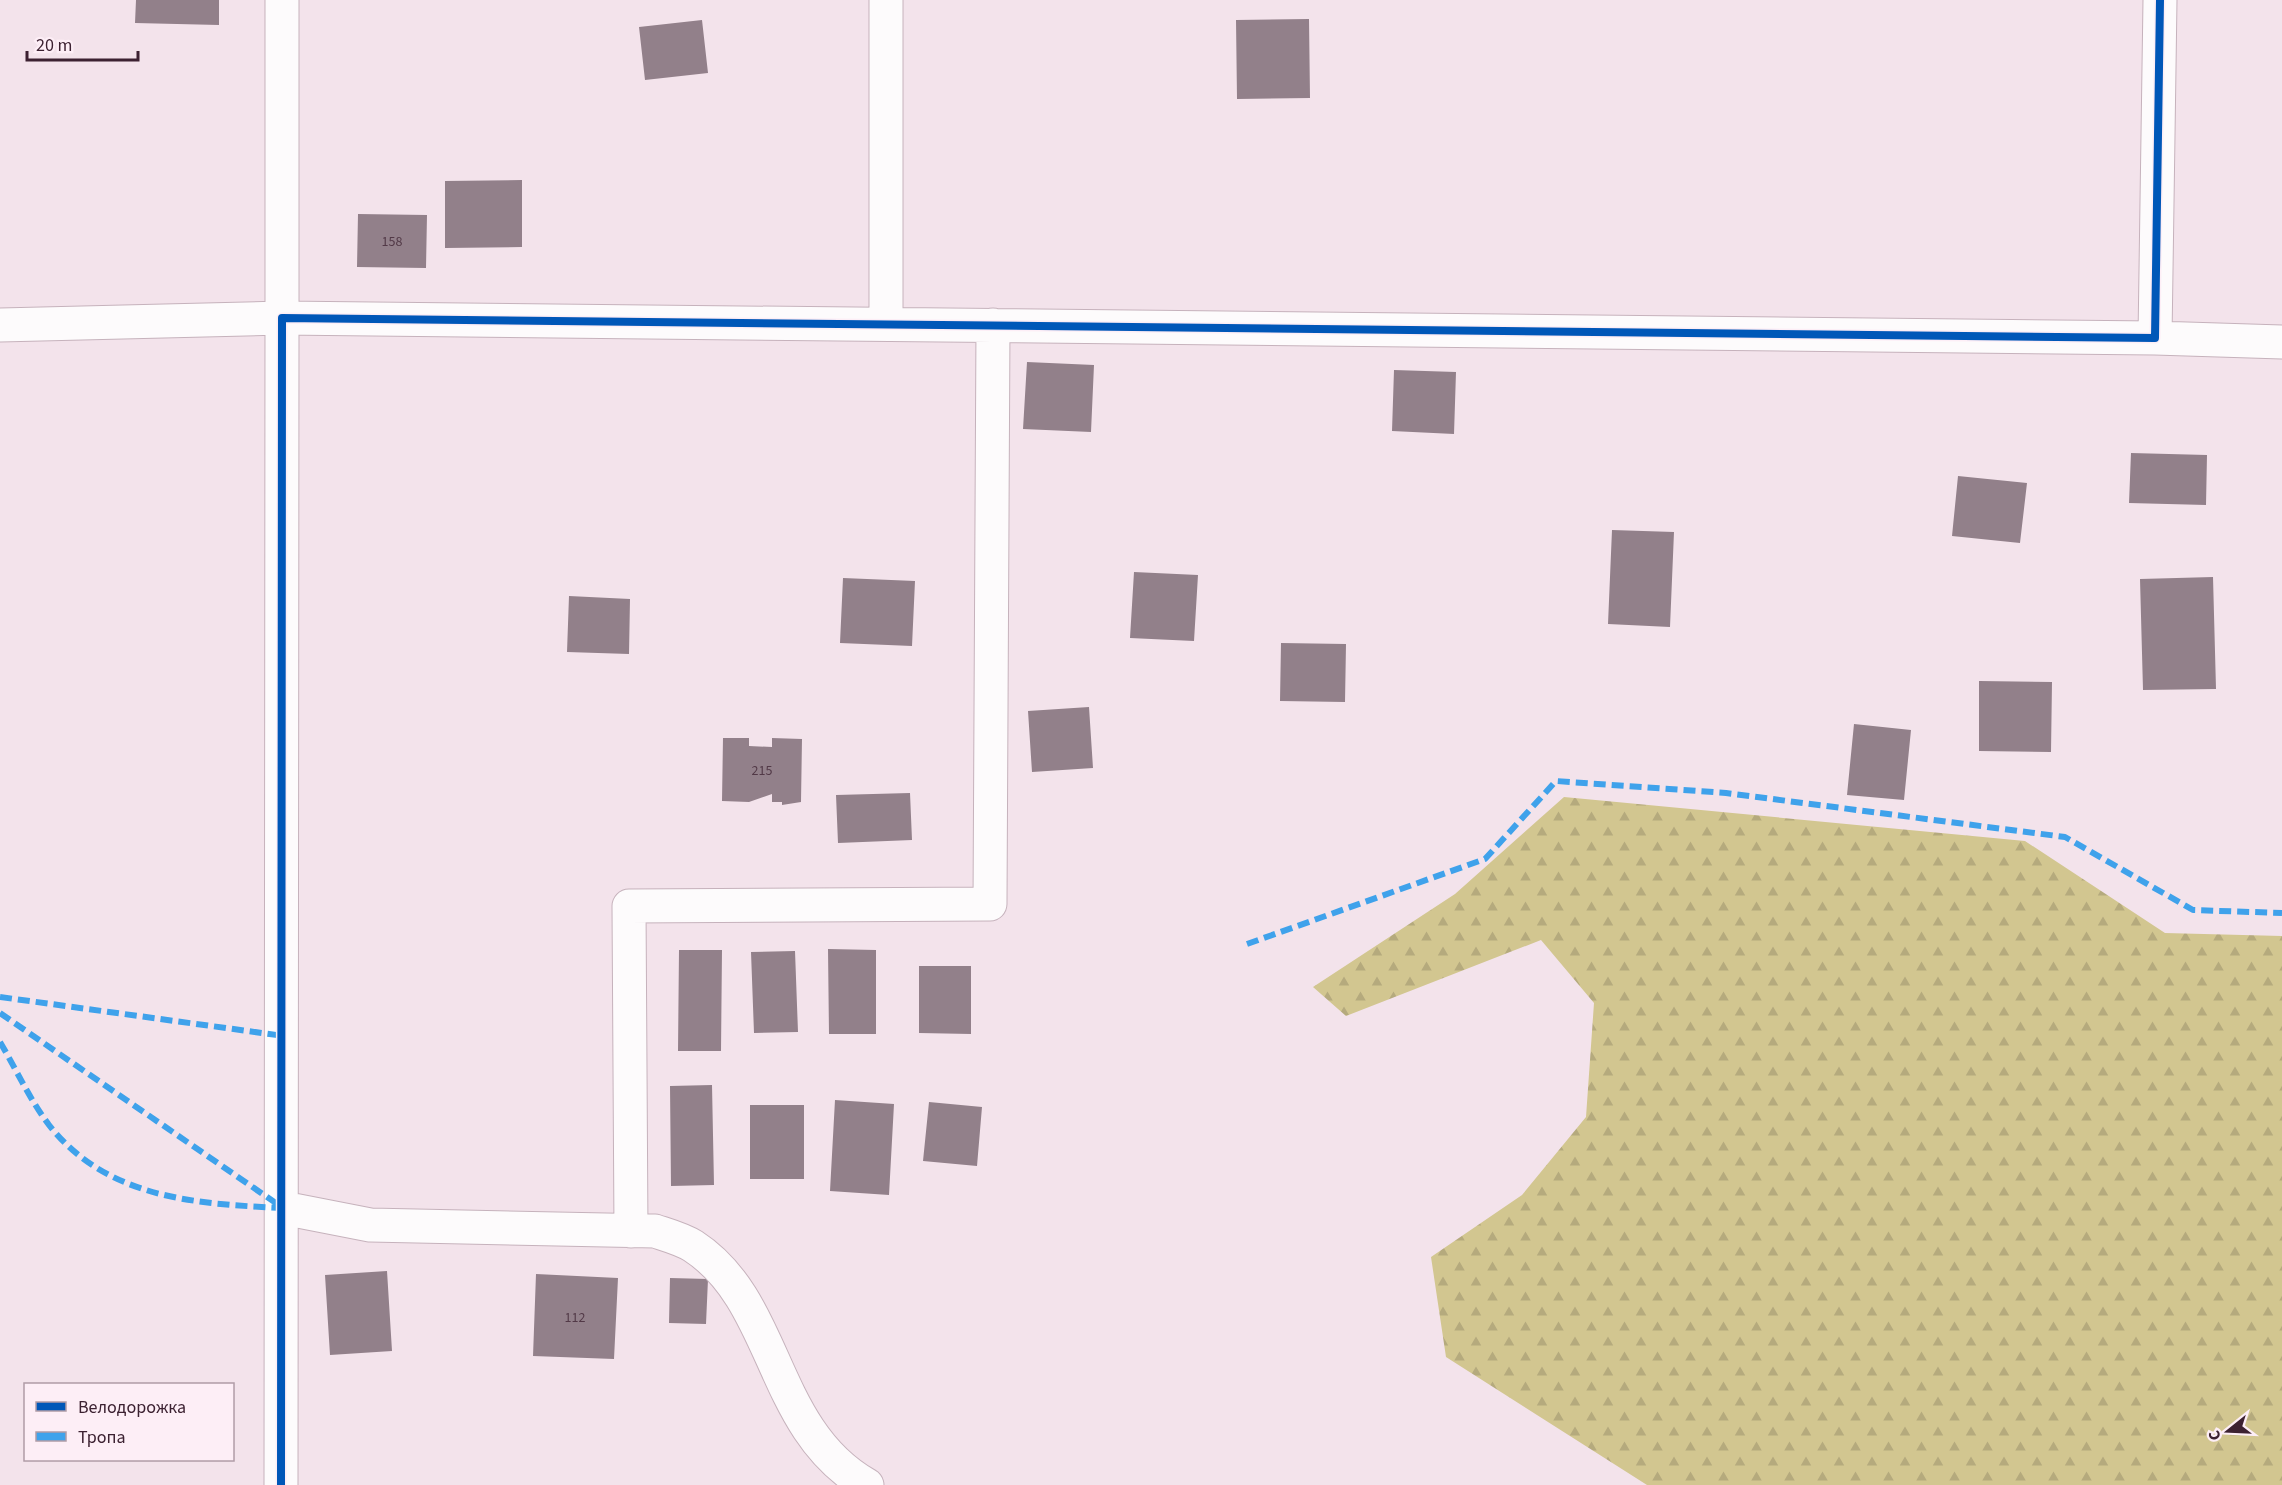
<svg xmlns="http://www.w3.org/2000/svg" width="2282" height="1485" viewBox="0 0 2282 1485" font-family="'Source Sans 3',sans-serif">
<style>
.forest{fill:url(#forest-firs)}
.building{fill:#92808a}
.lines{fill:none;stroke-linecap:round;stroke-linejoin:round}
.minor-casing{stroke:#c6b2bc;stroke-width:35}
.minor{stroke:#fdfbfc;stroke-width:33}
.quiet{stroke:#3fa2eb;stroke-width:6;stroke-dasharray:12 6;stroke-linecap:butt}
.cycleway-casing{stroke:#fdeef6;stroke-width:11}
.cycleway{stroke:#0057b8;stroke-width:8}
.labels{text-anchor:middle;stroke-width:6;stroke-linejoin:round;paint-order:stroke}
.number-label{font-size:14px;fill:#523947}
</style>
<defs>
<pattern id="forest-firs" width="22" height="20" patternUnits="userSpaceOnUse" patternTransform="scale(1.5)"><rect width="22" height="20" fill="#d2c690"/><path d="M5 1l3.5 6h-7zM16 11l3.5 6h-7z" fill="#b5aa7d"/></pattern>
</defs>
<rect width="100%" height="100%" fill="#f3e3eb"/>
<path class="forest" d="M 1564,797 L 2025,841 L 2165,933 L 2282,936 L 2282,1485 L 1647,1485 L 1446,1357 L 1431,1257 L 1522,1195 L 1586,1117 L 1594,1003 L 1541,940 L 1346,1016 L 1313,987 L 1455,894 Z"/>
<path class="building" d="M 136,0 L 219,0 L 219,25 L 135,23 Z
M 1309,19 L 1310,98 L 1237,99 L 1236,20 Z
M 702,20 L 708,73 L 645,80 L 639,27 Z
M 522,180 L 522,247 L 445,248 L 445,181 Z
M 358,214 L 427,215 L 426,268 L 357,267 Z
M 1027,362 L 1094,365 L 1091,432 L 1023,429 Z
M 1394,370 L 1456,372 L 1454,434 L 1392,431 Z
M 2131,453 L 2207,455 L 2206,505 L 2129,503 Z
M 1958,476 L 2027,483 L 2020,543 L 1952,536 Z
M 1612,530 L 1674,532 L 1670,627 L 1608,624 Z
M 1134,572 L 1198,575 L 1194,641 L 1130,638 Z
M 2213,577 L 2216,689 L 2143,690 L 2140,579 Z
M 843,578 L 915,581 L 912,646 L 840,643 Z
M 569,596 L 630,599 L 629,654 L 567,652 Z
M 1281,643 L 1346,644 L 1345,702 L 1280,701 Z
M 1979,681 L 2052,682 L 2051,752 L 1979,751 Z
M 1089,707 L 1093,768 L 1032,772 L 1028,711 Z
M 1854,724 L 1911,730 L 1904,800 L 1847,795 Z
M 723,738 L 749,738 L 749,746 L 772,747 L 772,738 L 802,739 L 801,802 L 782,805 L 782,802 L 772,802 L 772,794 L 749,802 L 722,801 Z
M 910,793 L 912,840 L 838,843 L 836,795 Z
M 828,949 L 876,950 L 876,1034 L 829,1034 Z
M 679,950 L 722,950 L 721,1051 L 678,1051 Z
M 795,951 L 798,1032 L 754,1033 L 751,952 Z
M 919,966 L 971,966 L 971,1034 L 919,1033 Z
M 712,1085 L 714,1185 L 671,1186 L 670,1086 Z
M 835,1100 L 894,1104 L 889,1195 L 830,1191 Z
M 929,1102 L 982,1107 L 977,1166 L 923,1161 Z
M 750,1105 L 804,1105 L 804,1179 L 750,1179 Z
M 387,1271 L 392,1351 L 330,1355 L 325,1275 Z
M 536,1274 L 618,1278 L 614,1359 L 533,1356 Z
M 670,1278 L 708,1279 L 706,1324 L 669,1323 Z"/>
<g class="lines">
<defs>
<path id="minor" d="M 886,324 L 886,0
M 0,325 L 282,318 L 282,0
M 2155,338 L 2282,342
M 283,1208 L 370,1225 L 655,1231 C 667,1235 682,1239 693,1246 C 779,1302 769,1429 867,1485
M 631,1231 L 629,906 L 990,904 L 993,325
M 281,1485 L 282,318 L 2155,338 L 2160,0"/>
</defs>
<use href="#minor" class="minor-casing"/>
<use href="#minor" class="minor"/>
<path class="quiet" d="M 1247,944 L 1485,859 L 1556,781 L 1726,793 L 2065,837 L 2193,910 L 2282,913
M 0,997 L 284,1036
M 0,1013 L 283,1208
M 0,1042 C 16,1069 30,1100 49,1125 C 107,1199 197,1204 283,1208"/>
<defs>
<path id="cycleway" d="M 281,1485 L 282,318 L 2155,338 L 2160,0"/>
</defs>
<use href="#cycleway" class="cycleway-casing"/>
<use href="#cycleway" class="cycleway"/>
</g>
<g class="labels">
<g class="number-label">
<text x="392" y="246">158</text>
<text x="762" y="775">215</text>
<text x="575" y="1322">112</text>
</g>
</g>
<rect x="24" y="1383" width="210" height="78" fill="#fdeef6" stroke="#b09ca7" stroke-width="1.5"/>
<rect x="36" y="1402" width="30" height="9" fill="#0057b8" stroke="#b09ca7" stroke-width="1.5"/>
<text x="78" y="1413" font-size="18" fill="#3c2131">Велодорожка</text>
<rect x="36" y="1432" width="30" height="9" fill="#3fa2eb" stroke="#b09ca7" stroke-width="1.5"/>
<text x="78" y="1443" font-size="18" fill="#3c2131">Тропа</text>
<g transform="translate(2228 1431) rotate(252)" stroke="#fdeef6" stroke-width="4.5" paint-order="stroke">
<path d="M0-4.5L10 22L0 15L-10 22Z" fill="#3c2131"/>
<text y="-9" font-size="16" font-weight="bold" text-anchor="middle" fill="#3c2131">С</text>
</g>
<path d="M27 51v9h111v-9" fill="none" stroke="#3c2131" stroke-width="3"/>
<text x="36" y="51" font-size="18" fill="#3c2131" stroke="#fdeef6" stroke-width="4.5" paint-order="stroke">20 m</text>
</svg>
